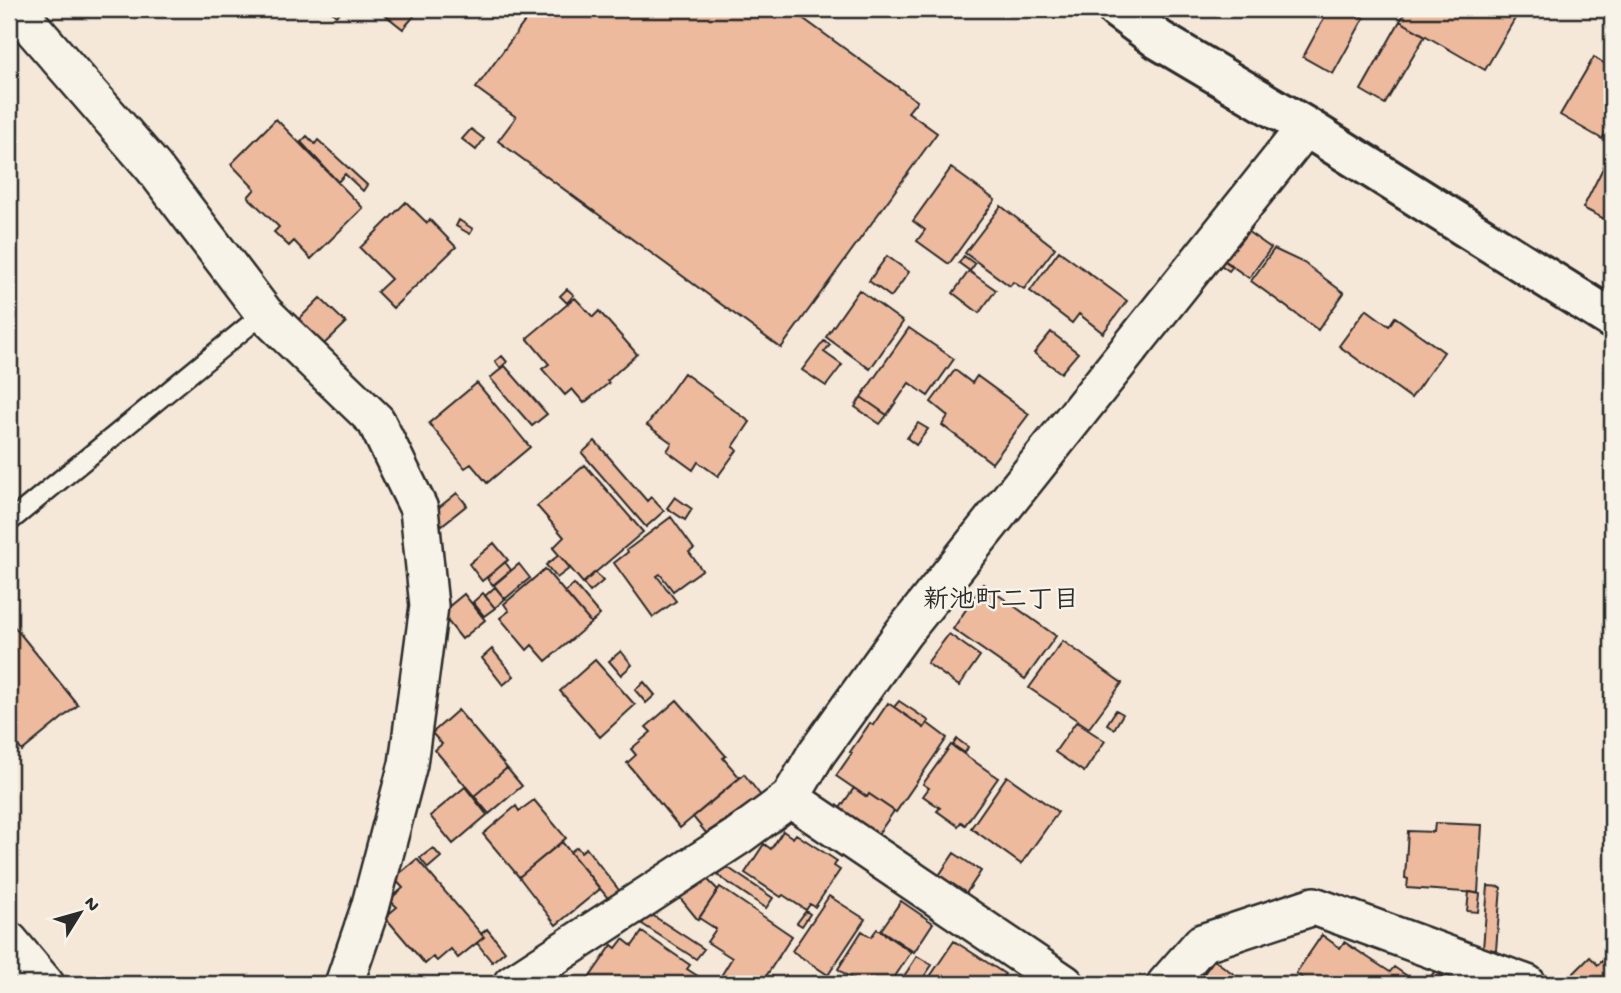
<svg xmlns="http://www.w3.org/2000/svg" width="1621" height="993" viewBox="0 0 1621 993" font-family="'Gochi Hand','Klee One',sans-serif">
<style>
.building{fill:#edba9e;stroke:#2b2b2b;stroke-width:2}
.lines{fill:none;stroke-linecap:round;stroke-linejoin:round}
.service-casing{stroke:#2b2b2b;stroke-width:23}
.minor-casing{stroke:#2b2b2b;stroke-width:42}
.tertiary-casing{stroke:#2b2b2b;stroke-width:44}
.service{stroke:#f7f3e8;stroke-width:18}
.minor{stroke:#f7f3e8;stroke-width:37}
.tertiary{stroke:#f7f3e8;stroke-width:38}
.labels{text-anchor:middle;stroke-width:5;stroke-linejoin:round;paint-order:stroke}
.neighbourhood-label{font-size:26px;font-weight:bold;fill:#2b2b2b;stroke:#f7f3e8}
</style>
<rect width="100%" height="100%" fill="#f5e8d9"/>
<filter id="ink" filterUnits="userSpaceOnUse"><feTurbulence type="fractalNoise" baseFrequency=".0143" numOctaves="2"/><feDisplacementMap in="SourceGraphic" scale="14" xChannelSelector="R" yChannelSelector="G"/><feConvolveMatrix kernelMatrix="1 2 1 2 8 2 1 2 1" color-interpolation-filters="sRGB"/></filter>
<g filter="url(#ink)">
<path class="building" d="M 329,9 L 344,9 L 336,16 Z
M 382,9 L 420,9 L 403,29 L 380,11 Z
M 534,9 L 790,9 L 917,101 L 908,112 L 937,133 L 781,348 L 498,141 L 516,117 L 476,88 Z
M 1329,9 L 1347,9 L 1364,18 L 1333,74 L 1303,57 Z
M 1407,9 L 1518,9 L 1520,10 L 1485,70 L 1400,21 Z
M 1400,21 L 1425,36 L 1385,104 L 1361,90 Z
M 1594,57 L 1612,68 L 1612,122 L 1602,139 L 1560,115 Z
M 276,119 L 363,208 L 311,259 L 294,241 L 289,246 L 274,232 L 279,227 L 248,197 L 255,189 L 231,164 Z
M 471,129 L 484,139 L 476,150 L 462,139 Z
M 307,136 L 315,144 L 318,140 L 367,185 L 363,191 L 345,174 L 338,182 L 301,142 Z
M 1612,150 L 1612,223 L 1583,208 Z
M 951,168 L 995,200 L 949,264 L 917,241 L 925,230 L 913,221 Z
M 406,202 L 427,223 L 430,220 L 456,247 L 393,308 L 377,292 L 391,279 L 360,248 Z
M 1001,206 L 1055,248 L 1024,289 L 1013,282 L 1010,286 L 965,253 Z
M 459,220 L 473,229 L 470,234 L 456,226 Z
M 1244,229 L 1271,248 L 1249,278 L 1222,259 Z
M 1274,249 L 1304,263 L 1344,293 L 1318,330 L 1251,281 Z
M 1059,251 L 1127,301 L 1103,333 L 1079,314 L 1072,323 L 1030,291 Z
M 887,256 L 909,272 L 891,297 L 869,281 Z
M 964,256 L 975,264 L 970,271 L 959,263 Z
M 1221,258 L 1233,266 L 1229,271 L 1218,263 Z
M 969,271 L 996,290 L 979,313 L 953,293 Z
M 567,289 L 574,295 L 567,303 L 560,296 Z
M 859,290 L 903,322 L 870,369 L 826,337 Z
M 320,298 L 346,323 L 322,346 L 297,321 Z
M 575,298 L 593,317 L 599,311 L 637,354 L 607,381 L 609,383 L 584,403 L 572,389 L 565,395 L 542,369 L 549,364 L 527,338 Z
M 1366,309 L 1389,326 L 1395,317 L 1444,352 L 1411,398 L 1339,346 Z
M 909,328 L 954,359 L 928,396 L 909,383 L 887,415 L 861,397 Z
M 1051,332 L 1078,353 L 1061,373 L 1034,353 Z
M 824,341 L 830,345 L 824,352 L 842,365 L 826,386 L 802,370 Z
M 502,356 L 507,362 L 500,368 L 495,361 Z
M 505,366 L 547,414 L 532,426 L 490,378 Z
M 955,370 L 972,383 L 977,376 L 1029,414 L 992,463 L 942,425 L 948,416 L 931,402 Z
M 684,373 L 750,422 L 733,447 L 737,450 L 718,476 L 698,462 L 693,470 L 667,451 L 672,443 L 647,425 Z
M 477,383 L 530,447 L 487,483 L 471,464 L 465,468 L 429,423 Z
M 861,397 L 887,415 L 880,424 L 855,407 Z
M 918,423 L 928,429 L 916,445 L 907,438 Z
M 595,441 L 647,501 L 651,497 L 664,511 L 646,527 L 582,453 Z
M 585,465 L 643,532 L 583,583 L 553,548 L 564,537 L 537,506 Z
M 457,493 L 467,505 L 442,525 L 432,513 Z
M 675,497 L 692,509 L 685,520 L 667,508 Z
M 671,517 L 694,549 L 689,552 L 702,570 L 673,591 L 660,574 L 657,576 L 676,601 L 653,617 L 614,563 L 628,552 L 627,550 Z
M 494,543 L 508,560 L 482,581 L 469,564 Z
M 559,555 L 570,568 L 557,578 L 546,565 Z
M 505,562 L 511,570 L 493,585 L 487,578 Z
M 519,564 L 530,578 L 505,599 L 494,585 Z
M 545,569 L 591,623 L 546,661 L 532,645 L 527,650 L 500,618 L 509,611 L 504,604 Z
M 595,572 L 603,581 L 590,592 L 583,583 Z
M 574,584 L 600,615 L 591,623 L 565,592 Z
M 983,584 L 1056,636 L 1025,679 L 953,629 Z
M 495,587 L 505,599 L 495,608 L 485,596 Z
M 483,593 L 495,608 L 484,616 L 473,602 Z
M 464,594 L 485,620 L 462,639 L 441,613 Z
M 9,620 L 78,705 L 22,751 L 9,735 Z
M 949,634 L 980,656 L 959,686 L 927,663 Z
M 1063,641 L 1122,683 L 1089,728 L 1029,688 Z
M 492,649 L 514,676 L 503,685 L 482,658 Z
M 621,651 L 632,665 L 621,675 L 609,661 Z
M 595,660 L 635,705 L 600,737 L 560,691 Z
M 644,682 L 655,695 L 646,703 L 635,690 Z
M 677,700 L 726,756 L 723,758 L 740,778 L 680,828 L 627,763 L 636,755 L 631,749 L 651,732 L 646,727 Z
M 899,701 L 929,721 L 924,728 L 894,707 Z
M 888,703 L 924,728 L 927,723 L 947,738 L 896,812 L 869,794 L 867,797 L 836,776 L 852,753 L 850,752 L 870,723 L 873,725 Z
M 458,710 L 507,768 L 474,796 L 435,750 L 442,744 L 432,733 Z
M 1116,710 L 1123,714 L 1114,729 L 1107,724 Z
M 1076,722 L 1105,741 L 1084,772 L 1055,752 Z
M 957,739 L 968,747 L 965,753 L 953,745 Z
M 951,745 L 998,778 L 965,825 L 961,822 L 958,826 L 937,811 L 940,808 L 923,796 L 929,788 L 923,784 Z
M 507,768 L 522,786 L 489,814 L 474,796 Z
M 744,774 L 761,796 L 706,833 L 693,817 Z
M 1007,776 L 1058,812 L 1021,864 L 971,828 Z
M 465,787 L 487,815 L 453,844 L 430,816 Z
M 854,788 L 867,797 L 869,794 L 894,811 L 874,840 L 836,814 Z
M 534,800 L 566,838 L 519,877 L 483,834 L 516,806 L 519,811 Z
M 1435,823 L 1482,825 L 1478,893 L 1407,888 L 1408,879 L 1405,878 L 1408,831 L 1434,832 Z
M 783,831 L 793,838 L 796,834 L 837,861 L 834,866 L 840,870 L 815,907 L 810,904 L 806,910 L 783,895 L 781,897 L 745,873 L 764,844 L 771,849 Z
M 562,842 L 600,889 L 556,925 L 519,877 Z
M 577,847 L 581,852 L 586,848 L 622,894 L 611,902 L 570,852 Z
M 433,848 L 441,857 L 428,868 L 420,858 Z
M 954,853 L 981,871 L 963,898 L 936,880 Z
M 417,859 L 484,937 L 458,958 L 451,949 L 437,961 L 433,957 L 425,964 L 385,917 L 397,907 L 389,900 L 403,888 L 394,878 Z
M 724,865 L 773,898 L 766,908 L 717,875 Z
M 706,878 L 718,890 L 698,920 L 680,898 Z
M 1488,886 L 1501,887 L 1496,950 L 1483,949 Z
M 720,887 L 792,936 L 761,984 L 733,984 L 721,976 L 732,958 L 707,942 L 716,929 L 699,918 Z
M 1469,892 L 1480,894 L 1478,912 L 1467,911 Z
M 829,896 L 865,919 L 828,975 L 792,951 Z
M 901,901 L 933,923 L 914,952 L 881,930 Z
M 806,911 L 810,914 L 802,926 L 797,923 Z
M 649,913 L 704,949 L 696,959 L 642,924 Z
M 487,929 L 505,951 L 492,962 L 477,943 L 484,937 L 481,934 Z
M 877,929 L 911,952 L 890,984 L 859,984 L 838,969 L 862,931 L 871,937 Z
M 642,932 L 690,965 L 687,969 L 710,984 L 598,984 L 589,978 L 612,945 L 616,948 L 623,939 L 632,946 Z
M 1322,935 L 1340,948 L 1344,942 L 1390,972 L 1394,967 L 1419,984 L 1308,984 L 1300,979 L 1302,978 L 1296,973 Z
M 954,941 L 1005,974 L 998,984 L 925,984 Z
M 917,956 L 932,965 L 919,984 L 905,984 L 901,981 Z
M 1590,957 L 1598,965 L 1602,961 L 1607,966 L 1612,961 L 1612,984 L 1566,984 L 1564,983 Z
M 1214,960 L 1248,984 L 1189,984 L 1195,977 L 1199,980 Z
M 1435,971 L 1447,980 L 1444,984 L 1425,984 Z
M 1454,977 L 1464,984 L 1449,984 Z"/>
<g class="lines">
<defs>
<path id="service" d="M 9,522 L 264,313"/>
<path id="minor" d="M 16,9 L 154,168 L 264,313 L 376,421 L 419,509 L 429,606 L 408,764 L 370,908 L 344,984
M 790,798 L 1065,984
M 9,941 L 45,984
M 512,984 L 737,837 L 790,798 L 816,754 L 903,633 L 1306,127
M 1166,984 L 1202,943 L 1314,906 L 1527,984"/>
<path id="tertiary" d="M 1117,9 L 1159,40 L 1306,127 L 1612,319"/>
</defs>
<use href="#service" class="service-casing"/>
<use href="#minor" class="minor-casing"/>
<use href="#tertiary" class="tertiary-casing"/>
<use href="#service" class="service"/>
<use href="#minor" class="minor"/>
<use href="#tertiary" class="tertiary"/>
</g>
</g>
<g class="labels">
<g class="neighbourhood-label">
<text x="1001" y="607">新池町二丁目</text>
</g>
</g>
<rect width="1621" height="993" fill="none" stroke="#f7f3e8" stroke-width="35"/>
<rect x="18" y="18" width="1586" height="958" fill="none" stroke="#2b2b2b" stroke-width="2.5" filter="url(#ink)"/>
<g transform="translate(80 913) rotate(53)" stroke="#f7f3e8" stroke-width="5" paint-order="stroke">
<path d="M0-5L12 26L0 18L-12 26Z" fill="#2b2b2b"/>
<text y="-10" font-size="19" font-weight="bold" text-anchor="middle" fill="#2b2b2b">N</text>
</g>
</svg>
